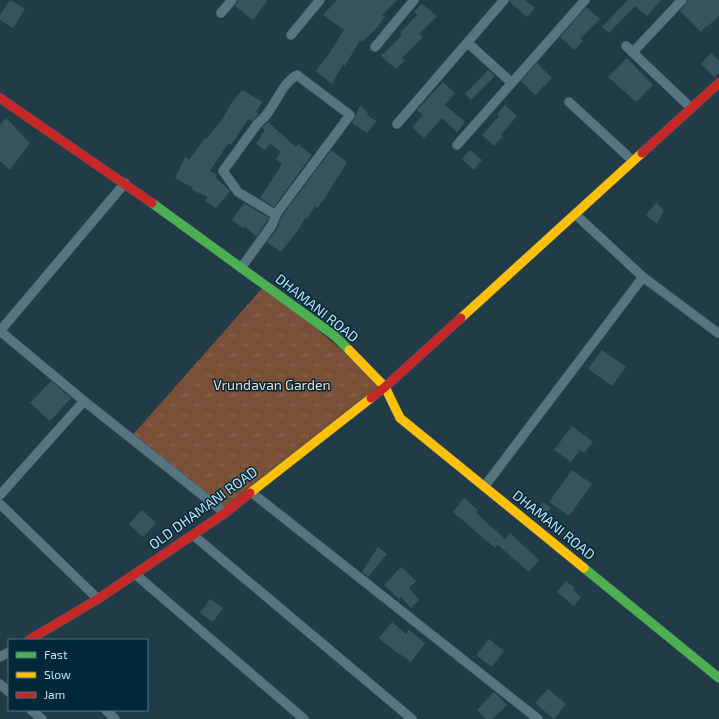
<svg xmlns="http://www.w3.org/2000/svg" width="719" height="719" viewBox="0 0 719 719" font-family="'Exo 2',sans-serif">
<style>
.grass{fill:url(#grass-tufts)}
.building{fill:#3a545f}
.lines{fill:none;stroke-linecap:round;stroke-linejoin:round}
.street-casing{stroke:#425964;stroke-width:10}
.fast-casing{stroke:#425964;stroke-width:10}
.slow-casing{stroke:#425964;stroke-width:10}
.jam-casing{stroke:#425964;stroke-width:10}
.street{stroke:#567482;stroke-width:9}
.fast{stroke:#4caf50;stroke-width:9}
.slow{stroke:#ffc107;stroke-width:9}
.jam{stroke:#c62828;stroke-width:9}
.labels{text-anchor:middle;stroke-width:3;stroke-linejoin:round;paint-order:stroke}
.street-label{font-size:14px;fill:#b9e2f7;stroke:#002837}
.park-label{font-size:14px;fill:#f0dacd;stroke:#002837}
</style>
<defs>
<pattern id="grass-tufts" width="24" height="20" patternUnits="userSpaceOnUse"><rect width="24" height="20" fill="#794f37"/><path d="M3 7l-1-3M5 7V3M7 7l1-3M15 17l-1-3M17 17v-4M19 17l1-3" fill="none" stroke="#8a6855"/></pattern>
</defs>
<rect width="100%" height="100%" fill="#213c47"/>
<path class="grass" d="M 265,285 L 385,387 L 225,513 L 130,438 Z"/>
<path class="building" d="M 10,0 L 25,9 L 13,28 L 0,20 L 0,15 Z
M 239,0 L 268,0 L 253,20 L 235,6 Z
M 337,0 L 397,0 L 382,15 L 385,17 L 376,29 L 362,42 L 360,40 L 345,66 L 343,64 L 332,84 L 316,71 L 329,54 L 344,30 L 323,15 Z
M 510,0 L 525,0 L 535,8 L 527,17 L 510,2 Z
M 628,0 L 661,0 L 647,16 L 635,6 L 609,33 L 602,27 Z
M 688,0 L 719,0 L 719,16 L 707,27 L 706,26 L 701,32 L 680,11 L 686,4 Z
M 422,4 L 437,16 L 419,34 L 423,37 L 402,58 L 405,60 L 396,69 L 381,56 L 402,35 L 400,33 L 417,15 L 414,12 Z
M 586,7 L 600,19 L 580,39 L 583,41 L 574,50 L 560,37 Z
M 711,53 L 719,61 L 719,73 L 714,77 L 701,64 Z
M 627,58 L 653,85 L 636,102 L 608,77 Z
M 537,63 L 552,78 L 535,95 L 521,81 Z
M 488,70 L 495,76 L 471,100 L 465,94 Z
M 443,82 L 455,93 L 445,105 L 465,122 L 457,132 L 442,118 L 424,138 L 412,127 L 423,115 L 417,110 Z
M 242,90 L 263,102 L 256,111 L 259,114 L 252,121 L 248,119 L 231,145 L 228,143 L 210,171 L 217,175 L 215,177 L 230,191 L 216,208 L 205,201 L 208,197 L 192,190 L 193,188 L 175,178 L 185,157 L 189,160 L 205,138 L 206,139 L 221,121 L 230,106 L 229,106 Z
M 505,105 L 517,116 L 501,135 L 503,136 L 494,146 L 482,135 L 499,116 L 497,114 Z
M 360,106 L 367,111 L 368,116 L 377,121 L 367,133 L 352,123 Z
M 6,118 L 30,143 L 10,170 L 0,161 L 0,125 Z
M 268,122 L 296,147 L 298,144 L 312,155 L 274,207 L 260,198 L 282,164 L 276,159 L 281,152 L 270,144 L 265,150 L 256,144 L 265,130 L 262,128 Z
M 331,150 L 347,162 L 325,198 L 317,208 L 315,206 L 307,219 L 305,218 L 299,229 L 281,252 L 267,242 L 277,229 L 282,216 Z
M 470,150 L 482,160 L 474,170 L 462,159 Z
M 244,203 L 269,218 L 256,237 L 245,226 L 243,228 L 232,220 Z
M 656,203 L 664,210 L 657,224 L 646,215 Z
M 602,350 L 626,367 L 612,386 L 588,369 Z
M 51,381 L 71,398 L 50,421 L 30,403 Z
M 572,426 L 593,442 L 584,453 L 580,450 L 571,462 L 554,450 Z
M 572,470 L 592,484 L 569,516 L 549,502 Z
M 464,498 L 478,510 L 476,513 L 505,539 L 510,533 L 539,560 L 529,572 L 498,545 L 495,548 L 453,512 Z
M 543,502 L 551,508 L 544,517 L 537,511 Z
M 142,510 L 156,523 L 143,537 L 129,524 Z
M 378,547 L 387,554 L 368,577 L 362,572 Z
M 401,567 L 416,581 L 409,588 L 419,600 L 411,608 L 401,597 L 399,599 L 384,585 Z
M 566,581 L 575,588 L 573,590 L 581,597 L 574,606 L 557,592 Z
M 210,599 L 223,608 L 213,622 L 200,613 Z
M 392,622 L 406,634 L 409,630 L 425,643 L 411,662 L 391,648 L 379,638 Z
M 489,639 L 504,651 L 492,667 L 476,655 Z
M 548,689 L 566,704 L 554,719 L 535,703 Z
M 494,692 L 507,705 L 492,719 L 486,719 L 477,710 Z"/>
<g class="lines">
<defs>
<path id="street" d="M 221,13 L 232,0
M 291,35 L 320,0
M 468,43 L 512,83
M 626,46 L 691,108
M 375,47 L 414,0
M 633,52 L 682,0
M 569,102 L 633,161
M 397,124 L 504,0
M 457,145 L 585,0
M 241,268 L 272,225 L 276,215 L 238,192 L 223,171 L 258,123 C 275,111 279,85 297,75 L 350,115 L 276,214
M 643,277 L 718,333
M 0,331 L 84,401 L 225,513
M 0,331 L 125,183
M 484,487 L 643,277 L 575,214
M 251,492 L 538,719
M 0,495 L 84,401
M 0,504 L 98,599
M 193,535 L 412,719
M 135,574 L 304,719
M 0,657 L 9,652
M 0,684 L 9,692
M 31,710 L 42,719
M 106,710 L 115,719"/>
<path id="fast" d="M 152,203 L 335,336 L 349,350
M 584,568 L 719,678"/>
<path id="slow" d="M 461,318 L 642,153
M 349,350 L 385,387 L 400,418 L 584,568
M 250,493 L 371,398"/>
<path id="jam" d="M 0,98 L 152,203
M 642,153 L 719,83
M 371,398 L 385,387 L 461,318
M 29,640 L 98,599 L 225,513 L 250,493"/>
</defs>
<use href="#street" class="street-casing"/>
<use href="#fast" class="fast-casing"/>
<use href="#slow" class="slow-casing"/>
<use href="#jam" class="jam-casing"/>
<use href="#street" class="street"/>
<use href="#fast" class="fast"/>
<use href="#slow" class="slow"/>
<use href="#jam" class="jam"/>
</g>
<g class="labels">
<g class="street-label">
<text transform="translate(317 308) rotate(38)" y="5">DHAMANI ROAD</text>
<text transform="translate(203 508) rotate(-36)" y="5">OLD DHAMANI ROAD</text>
<text transform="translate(554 525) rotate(39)" y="5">DHAMANI ROAD</text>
</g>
<g class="park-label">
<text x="272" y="390">Vrundavan Garden</text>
</g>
</g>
<rect x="8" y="639" width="140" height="72" fill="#002837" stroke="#4a7284"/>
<rect x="16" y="652" width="20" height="6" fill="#4caf50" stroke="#4a7284"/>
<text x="44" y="659" font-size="12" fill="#b9e2f7">Fast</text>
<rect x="16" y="672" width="20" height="6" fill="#ffc107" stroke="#4a7284"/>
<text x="44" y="679" font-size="12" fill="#b9e2f7">Slow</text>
<rect x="16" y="692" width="20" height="6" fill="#c62828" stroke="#4a7284"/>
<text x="44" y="699" font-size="12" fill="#b9e2f7">Jam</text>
</svg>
